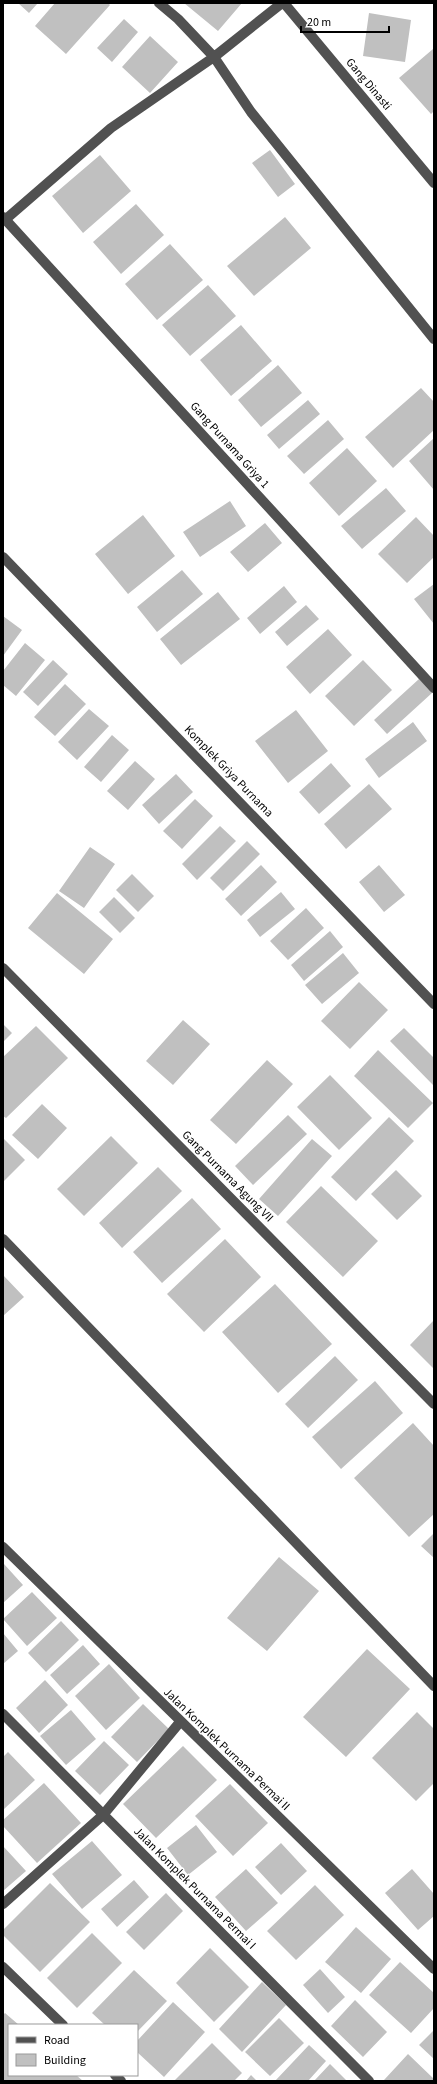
<svg xmlns="http://www.w3.org/2000/svg" width="437" height="2084" viewBox="0 0 437 2084" font-family="'Source Sans 3',sans-serif">
<style>
.building{fill:#c0c0c0}
.lines{fill:none;stroke-linecap:round;stroke-linejoin:round}
.minor{stroke:#515151;stroke-width:10}
.labels{text-anchor:middle;stroke-width:3;stroke-linejoin:round;paint-order:stroke}
.street-label{font-size:12px;fill:#000;stroke:#fff}
</style>
<rect width="100%" height="100%" fill="#fff"/>
<path class="building" d="M 18,3 L 38,3 L 29,13 Z
M 55,3 L 108,3 L 110,5 L 66,54 L 35,26 Z
M 184,3 L 242,3 L 218,31 Z
M 369,13 L 411,20 L 405,62 L 363,56 Z
M 124,19 L 138,32 L 112,62 L 97,48 Z
M 150,36 L 178,62 L 150,93 L 122,67 Z
M 433,49 L 434,111 L 431,114 L 399,78 Z
M 270,150 L 295,184 L 278,197 L 252,163 Z
M 100,155 L 131,191 L 83,233 L 52,196 Z
M 136,204 L 164,235 L 121,274 L 93,242 Z
M 285,217 L 311,248 L 254,296 L 227,266 Z
M 170,244 L 203,280 L 157,320 L 125,284 Z
M 208,285 L 236,316 L 190,356 L 162,325 Z
M 241,325 L 272,361 L 231,396 L 200,360 Z
M 278,365 L 302,393 L 261,427 L 238,400 Z
M 421,388 L 434,402 L 434,430 L 393,468 L 365,437 Z
M 308,400 L 320,414 L 279,449 L 267,435 Z
M 328,420 L 344,439 L 304,474 L 287,456 Z
M 434,438 L 434,490 L 409,461 Z
M 347,448 L 377,481 L 339,516 L 309,483 Z
M 386,488 L 406,511 L 362,549 L 341,526 Z
M 230,501 L 246,526 L 200,557 L 183,532 Z
M 143,515 L 175,556 L 128,594 L 95,554 Z
M 416,517 L 434,536 L 434,557 L 407,583 L 378,554 Z
M 265,523 L 282,543 L 248,572 L 230,552 Z
M 182,570 L 203,594 L 157,632 L 137,607 Z
M 434,584 L 434,624 L 414,599 Z
M 284,586 L 297,602 L 260,634 L 247,618 Z
M 218,592 L 240,619 L 181,665 L 160,639 Z
M 306,605 L 319,619 L 287,646 L 275,632 Z
M 3,616 L 22,630 L 3,656 Z
M 328,629 L 352,655 L 310,694 L 286,667 Z
M 25,643 L 45,660 L 16,696 L 3,685 L 3,671 Z
M 53,660 L 68,674 L 38,706 L 23,692 Z
M 363,660 L 392,690 L 354,726 L 325,696 Z
M 419,679 L 432,693 L 387,734 L 374,720 Z
M 65,684 L 86,704 L 55,736 L 34,717 Z
M 89,709 L 109,726 L 77,760 L 58,742 Z
M 296,710 L 328,751 L 288,783 L 255,741 Z
M 413,722 L 427,741 L 379,778 L 365,759 Z
M 112,735 L 129,750 L 101,782 L 84,767 Z
M 135,761 L 155,779 L 128,810 L 107,791 Z
M 331,763 L 351,786 L 319,814 L 299,792 Z
M 176,774 L 193,792 L 159,824 L 142,805 Z
M 369,784 L 392,809 L 346,849 L 324,824 Z
M 195,799 L 213,816 L 182,849 L 163,831 Z
M 220,826 L 236,841 L 197,880 L 182,864 Z
M 247,841 L 260,854 L 223,891 L 210,878 Z
M 90,847 L 115,864 L 84,908 L 59,891 Z
M 261,865 L 277,882 L 241,916 L 225,899 Z
M 379,865 L 405,895 L 384,912 L 359,882 Z
M 132,874 L 154,896 L 138,912 L 116,890 Z
M 281,892 L 295,909 L 260,937 L 247,920 Z
M 57,893 L 113,939 L 84,974 L 28,928 Z
M 114,897 L 135,918 L 120,933 L 99,912 Z
M 306,908 L 324,928 L 288,960 L 270,941 Z
M 330,931 L 343,947 L 304,981 L 291,965 Z
M 343,953 L 359,973 L 322,1004 L 305,985 Z
M 359,982 L 388,1010 L 350,1049 L 321,1021 Z
M 183,1020 L 210,1044 L 173,1085 L 146,1061 Z
M 3,1024 L 12,1033 L 3,1042 Z
M 36,1026 L 68,1058 L 6,1118 L 3,1116 L 3,1057 Z
M 404,1028 L 434,1058 L 433,1085 L 390,1041 Z
M 378,1050 L 433,1103 L 408,1128 L 354,1076 Z
M 267,1060 L 293,1084 L 236,1144 L 210,1120 Z
M 330,1075 L 372,1118 L 339,1150 L 297,1107 Z
M 42,1104 L 67,1128 L 38,1159 L 12,1135 Z
M 288,1115 L 307,1134 L 253,1185 L 235,1166 Z
M 389,1117 L 414,1141 L 356,1201 L 331,1177 Z
M 111,1136 L 138,1163 L 84,1216 L 57,1189 Z
M 3,1138 L 25,1160 L 3,1182 Z
M 312,1139 L 332,1156 L 278,1216 L 259,1199 Z
M 158,1167 L 182,1191 L 122,1248 L 99,1223 Z
M 396,1170 L 422,1196 L 397,1220 L 371,1194 Z
M 321,1186 L 378,1241 L 343,1277 L 286,1222 Z
M 192,1198 L 221,1229 L 162,1283 L 133,1252 Z
M 225,1239 L 261,1277 L 204,1332 L 167,1294 Z
M 3,1275 L 24,1297 L 3,1316 Z
M 275,1284 L 332,1344 L 278,1393 L 222,1332 Z
M 434,1320 L 434,1369 L 410,1345 Z
M 335,1356 L 358,1380 L 308,1428 L 285,1404 Z
M 375,1381 L 403,1413 L 341,1469 L 312,1437 Z
M 413,1423 L 434,1446 L 434,1514 L 409,1537 L 354,1478 Z
M 434,1533 L 434,1558 L 421,1546 Z
M 279,1557 L 319,1591 L 267,1651 L 227,1618 Z
M 4,1564 L 23,1585 L 3,1603 L 3,1565 Z
M 32,1592 L 57,1618 L 27,1646 L 3,1619 Z
M 61,1621 L 79,1640 L 46,1672 L 28,1653 Z
M 3,1633 L 18,1651 L 3,1664 Z
M 83,1645 L 100,1664 L 67,1694 L 50,1675 Z
M 367,1649 L 410,1689 L 346,1757 L 303,1717 Z
M 109,1664 L 140,1698 L 106,1730 L 75,1696 Z
M 45,1680 L 68,1705 L 39,1733 L 16,1708 Z
M 143,1704 L 169,1729 L 137,1762 L 111,1737 Z
M 71,1710 L 96,1739 L 66,1765 L 40,1736 Z
M 417,1712 L 434,1729 L 434,1783 L 416,1801 L 372,1758 Z
M 104,1741 L 129,1765 L 100,1795 L 75,1771 Z
M 183,1746 L 217,1780 L 156,1838 L 123,1804 Z
M 8,1752 L 35,1780 L 3,1810 L 3,1757 Z
M 44,1783 L 81,1823 L 37,1863 L 3,1826 L 3,1820 Z
M 230,1784 L 268,1823 L 233,1856 L 195,1816 Z
M 196,1825 L 217,1852 L 188,1875 L 167,1848 Z
M 92,1841 L 122,1875 L 82,1909 L 52,1874 Z
M 281,1843 L 307,1871 L 281,1895 L 255,1867 Z
M 3,1846 L 26,1871 L 3,1891 Z
M 246,1869 L 278,1903 L 246,1931 L 215,1897 Z
M 412,1869 L 434,1894 L 434,1916 L 418,1930 L 385,1893 Z
M 134,1880 L 149,1897 L 117,1927 L 101,1909 Z
M 50,1883 L 90,1922 L 40,1972 L 3,1935 L 3,1930 Z
M 315,1885 L 344,1915 L 296,1960 L 267,1931 Z
M 166,1893 L 183,1911 L 144,1950 L 126,1932 Z
M 356,1927 L 391,1959 L 361,1993 L 325,1962 Z
M 92,1933 L 122,1963 L 77,2008 L 47,1978 Z
M 210,1948 L 249,1987 L 214,2022 L 176,1983 Z
M 400,1962 L 434,1993 L 434,2008 L 411,2033 L 369,1995 Z
M 320,1969 L 345,1997 L 328,2013 L 303,1985 Z
M 134,1970 L 167,2001 L 137,2032 L 137,2025 L 105,2025 L 92,2013 Z
M 262,1982 L 286,2005 L 242,2052 L 219,2029 Z
M 355,2000 L 387,2032 L 363,2057 L 331,2026 Z
M 173,2002 L 205,2032 L 164,2077 L 137,2052 L 137,2041 Z
M 5,2013 L 19,2025 L 9,2025 L 9,2075 L 76,2075 L 83,2081 L 3,2081 L 3,2015 Z
M 279,2018 L 304,2043 L 270,2076 L 245,2052 Z
M 434,2030 L 434,2059 L 419,2045 Z
M 212,2043 L 242,2073 L 234,2081 L 174,2081 Z
M 309,2045 L 326,2061 L 308,2081 L 275,2081 Z
M 408,2054 L 434,2079 L 434,2081 L 384,2080 Z
M 330,2064 L 347,2081 L 314,2081 Z
M 251,2075 L 257,2081 L 246,2081 Z"/>
<g class="lines">
<path class="minor" d="M 159,3 L 178,19 L 214,57 L 282,3
M 284,3 L 434,183
M 3,217 L 434,688
M 6,219 L 111,128 L 214,57 L 251,112 L 434,339
M 3,557 L 434,1004
M 3,968 L 434,1404
M 3,1239 L 434,1686
M 3,1547 L 434,1969
M 3,1714 L 369,2081
M 3,1904 L 103,1815 L 180,1722
M 3,1967 L 63,2025
M 115,2075 L 121,2081"/>
</g>
<g class="labels">
<g class="street-label">
<text transform="translate(369 84) rotate(50)" y="4">Gang Dinasti</text>
<text transform="translate(230 445) rotate(48)" y="4">Gang Purnama Griya 1</text>
<text transform="translate(229 771) rotate(46)" y="4">Komplek Griya Purnama</text>
<text transform="translate(228 1176) rotate(45)" y="4">Gang Purnama Agung VII</text>
<text transform="translate(227 1749) rotate(44)" y="4">Jalan Komplek Purnama Permai II</text>
<text transform="translate(195 1888) rotate(45)" y="4">Jalan Komplek Purnama Permai I</text>
</g>
</g>
<rect width="437" height="2084" fill="none" stroke="#000000" stroke-width="8"/>
<rect x="8" y="2024" width="130" height="52" fill="#ffffff" stroke="#999999"/>
<rect x="16" y="2037" width="20" height="6" fill="#515151" stroke="#999999"/>
<text x="44" y="2044" font-size="12" fill="#000000">Road</text>
<rect x="16" y="2054" width="20" height="12" fill="#c0c0c0" stroke="#999999"/>
<text x="44" y="2064" font-size="12" fill="#000000">Building</text>
<path d="M301 26v6h88v-6" fill="none" stroke="#000000" stroke-width="2"/>
<text x="307" y="26" font-size="12" fill="#000000" stroke="#ffffff" stroke-width="3" paint-order="stroke">20 m</text>
</svg>
